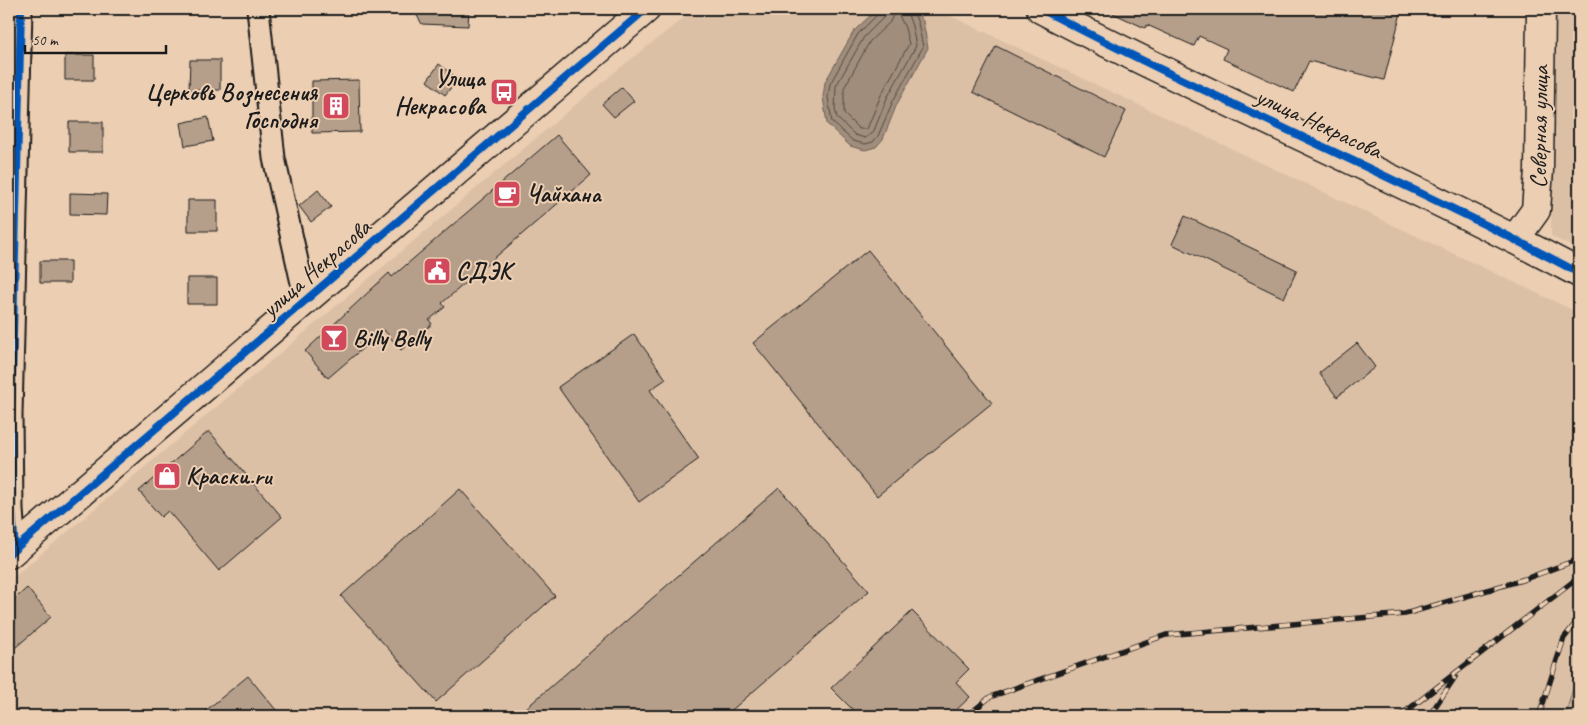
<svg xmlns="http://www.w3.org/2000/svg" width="1588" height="725" viewBox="0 0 1588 725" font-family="Caveat,sans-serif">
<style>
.built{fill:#dcc0a6}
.green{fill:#cab19a;stroke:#73665b}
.water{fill:#a08d7b;stroke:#6b6055}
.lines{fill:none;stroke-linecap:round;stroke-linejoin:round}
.shore{stroke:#514942;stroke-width:1}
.building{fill:#b59f8b;stroke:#1c1c1c}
.street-casing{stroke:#1c1c1c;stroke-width:25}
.secondary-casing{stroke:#1c1c1c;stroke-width:31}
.street{stroke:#ecceb2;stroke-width:21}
.secondary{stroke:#ecceb2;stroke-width:28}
.rail-casing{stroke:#1c1c1c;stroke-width:5.5}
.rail{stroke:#ecceb2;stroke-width:4;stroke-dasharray:11;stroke-linecap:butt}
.cycleway-casing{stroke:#ecceb2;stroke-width:11}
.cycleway{stroke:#0057b8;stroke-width:8}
.labels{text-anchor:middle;stroke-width:4;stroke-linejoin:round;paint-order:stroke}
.poi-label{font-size:24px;font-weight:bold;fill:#1c1c1c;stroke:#ecceb2;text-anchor:start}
.street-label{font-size:24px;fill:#1c1c1c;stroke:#ecceb2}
</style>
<rect width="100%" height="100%" fill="#ecceb2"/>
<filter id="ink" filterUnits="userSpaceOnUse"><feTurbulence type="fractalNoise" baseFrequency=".02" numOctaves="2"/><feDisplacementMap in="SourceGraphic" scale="10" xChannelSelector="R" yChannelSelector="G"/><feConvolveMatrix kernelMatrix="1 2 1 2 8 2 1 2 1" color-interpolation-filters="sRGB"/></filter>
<g filter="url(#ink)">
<path class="built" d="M 695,9 L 936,9 L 1579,313 L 1579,716 L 9,716 L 9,581 L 616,71 Z
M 1553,9 L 1579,9 L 1579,250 L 1551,236 Z"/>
<path class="green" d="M 1579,668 L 1579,716 L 1565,716 Z"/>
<path class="water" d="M 877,9 L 914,9 L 923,21 L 928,48 L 897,104 L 883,139 L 876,147 L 865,150 L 850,146 L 827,124 L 823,97 L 825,82 L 854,31 Z"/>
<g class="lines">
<path class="shore" d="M 880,9 L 878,14 L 858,34 L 830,84 L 828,97 L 832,122 L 853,141 L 865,144 L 873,142 L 878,136 L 893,101 L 923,47 L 918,23 L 912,9
M 886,9 L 884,17 L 864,37 L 836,86 L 835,109 L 837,118 L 855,135 L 865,138 L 873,133 L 887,98 L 916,46 L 912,26 L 906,9
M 897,11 L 905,28 L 909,44 L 881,95 L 867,129 L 859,129 L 844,114 L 844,88 L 870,41 L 890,22 L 894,12 Z"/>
</g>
<path class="building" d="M 413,9 L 469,9 L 468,26 L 422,24 Z
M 1104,9 L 1402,9 L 1384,80 L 1309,61 L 1294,92 L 1223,59 L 1227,49 L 1199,36 L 1194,46 L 1147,25 L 1145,28 Z
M 996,46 L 1126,111 L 1104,157 L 973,92 Z
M 65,55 L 94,55 L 94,80 L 65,80 Z
M 190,60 L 220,60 L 220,90 L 189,90 Z
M 439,64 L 458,79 L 445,95 L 427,81 Z
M 359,80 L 360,132 L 312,133 L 312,81 Z
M 622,87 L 634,101 L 614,117 L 602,104 Z
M 208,117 L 213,141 L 185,146 L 181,123 Z
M 69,122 L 103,122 L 103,152 L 69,152 Z
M 557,135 L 591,175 L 442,303 L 445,307 L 429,320 L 432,324 L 401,350 L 384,330 L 328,378 L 305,351 L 389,273 L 392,277 Z
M 318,190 L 331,207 L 311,222 L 299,206 Z
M 70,193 L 107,194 L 106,215 L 70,214 Z
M 188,200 L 217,200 L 217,231 L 188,231 Z
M 1185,216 L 1297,270 L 1284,298 L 1172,244 Z
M 868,250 L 992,403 L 877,496 L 753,343 Z
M 40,261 L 70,261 L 70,283 L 40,283 Z
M 187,278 L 217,278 L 217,304 L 187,304 Z
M 634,334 L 666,379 L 650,390 L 699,459 L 639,502 L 558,387 Z
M 1357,343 L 1375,367 L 1337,397 L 1319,373 Z
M 209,431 L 282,517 L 219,571 L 168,511 L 161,517 L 139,491 Z
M 779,488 L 869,591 L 725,716 L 517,716 Z
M 460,489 L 555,596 L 436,702 L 341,596 Z
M 27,588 L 51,617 L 9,653 L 9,604 Z
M 912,611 L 969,669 L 956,682 L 970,697 L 950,716 L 859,716 L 831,688 Z
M 248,676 L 281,716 L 199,716 Z"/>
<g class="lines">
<defs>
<path id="street" d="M 258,9 L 274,158 L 306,301
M 15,549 L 12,510 L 11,415 L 21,9"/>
<path id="secondary" d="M 1041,9 C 1218,102 1403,179 1579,273
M 1515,239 L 1536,210 L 1539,170 L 1541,9
M 9,554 L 646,9"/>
</defs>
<use href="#street" class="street-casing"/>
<use href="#secondary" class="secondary-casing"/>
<use href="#street" class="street"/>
<use href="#secondary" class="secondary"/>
<defs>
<path id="rail" d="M 967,716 L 990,697 L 1166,635 L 1405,614 L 1525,579 L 1579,559
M 1400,716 L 1579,577
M 1429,716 L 1455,677
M 1539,716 L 1564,638 L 1579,619"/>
</defs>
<use href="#rail" class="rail-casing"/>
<use href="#rail" class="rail"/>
<defs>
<path id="cycleway" d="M 1041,9 C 1218,102 1403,179 1579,273
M 15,549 L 12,510 L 11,415 L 21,9
M 9,554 L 646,9"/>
</defs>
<use href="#cycleway" class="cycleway-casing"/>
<use href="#cycleway" class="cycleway"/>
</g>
</g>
<defs>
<symbol id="bus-square" viewBox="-11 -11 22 22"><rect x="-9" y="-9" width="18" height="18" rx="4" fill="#d1495b" stroke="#ecceb2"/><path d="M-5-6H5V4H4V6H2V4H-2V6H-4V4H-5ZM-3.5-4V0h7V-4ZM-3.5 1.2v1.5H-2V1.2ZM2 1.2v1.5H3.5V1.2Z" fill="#fff"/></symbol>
<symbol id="building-square" viewBox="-11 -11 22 22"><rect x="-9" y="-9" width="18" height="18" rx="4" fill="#d1495b" stroke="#ecceb2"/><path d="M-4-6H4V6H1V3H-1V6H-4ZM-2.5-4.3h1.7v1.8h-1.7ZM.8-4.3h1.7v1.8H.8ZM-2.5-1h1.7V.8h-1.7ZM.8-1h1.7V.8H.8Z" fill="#fff"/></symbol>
<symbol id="cafe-square" viewBox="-11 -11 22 22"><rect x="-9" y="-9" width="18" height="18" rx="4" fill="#d1495b" stroke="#ecceb2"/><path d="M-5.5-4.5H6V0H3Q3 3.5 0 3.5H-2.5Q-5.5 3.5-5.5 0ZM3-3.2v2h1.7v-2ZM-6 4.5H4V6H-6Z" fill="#fff"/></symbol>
<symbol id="civic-square" viewBox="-11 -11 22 22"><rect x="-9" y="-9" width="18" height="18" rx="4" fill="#d1495b" stroke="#ecceb2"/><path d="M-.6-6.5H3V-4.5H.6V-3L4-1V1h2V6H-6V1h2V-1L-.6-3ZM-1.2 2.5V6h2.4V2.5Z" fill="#fff"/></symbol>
<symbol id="bar-square" viewBox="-11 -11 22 22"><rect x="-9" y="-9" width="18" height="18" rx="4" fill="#d1495b" stroke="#ecceb2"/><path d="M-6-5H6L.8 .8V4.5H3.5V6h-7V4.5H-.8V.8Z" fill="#fff"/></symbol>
<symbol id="shop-square" viewBox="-11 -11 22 22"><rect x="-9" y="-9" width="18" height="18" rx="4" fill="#d1495b" stroke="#ecceb2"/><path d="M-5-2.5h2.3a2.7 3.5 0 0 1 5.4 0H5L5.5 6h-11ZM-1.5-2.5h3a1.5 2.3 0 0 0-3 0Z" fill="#fff"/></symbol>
</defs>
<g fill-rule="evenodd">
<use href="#bus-square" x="488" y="76" width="32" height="32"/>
<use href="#building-square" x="320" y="90" width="32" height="32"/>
<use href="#cafe-square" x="491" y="178" width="32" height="32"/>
<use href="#civic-square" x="421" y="255" width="32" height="32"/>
<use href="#bar-square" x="318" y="322" width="32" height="32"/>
<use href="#shop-square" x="151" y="460" width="32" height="32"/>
</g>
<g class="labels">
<g class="poi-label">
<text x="485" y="86" text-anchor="end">Улица<tspan x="485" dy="28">Некрасова</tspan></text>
<text x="317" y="100" text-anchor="end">Церковь Вознесения<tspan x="317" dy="28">Господня</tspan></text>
<text x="526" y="202">Чайхана</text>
<text x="456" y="279">СДЭК</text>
<text x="353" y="346">Billy Belly</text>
<text x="186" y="484">Краски.ru</text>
</g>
<g class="street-label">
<text transform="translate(1319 123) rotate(25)" y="8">улица Некрасова</text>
<text transform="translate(1539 127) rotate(-89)" y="8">Северная улица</text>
<text transform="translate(316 268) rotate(-41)" y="8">улица Некрасова</text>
</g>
</g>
<rect width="1588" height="725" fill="none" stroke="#ecceb2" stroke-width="30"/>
<rect x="15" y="15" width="1558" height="695" fill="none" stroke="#1c1c1c" stroke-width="2" filter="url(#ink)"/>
<path d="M25 45v8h141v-8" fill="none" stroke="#1c1c1c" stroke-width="2.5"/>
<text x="32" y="45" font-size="15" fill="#1c1c1c" stroke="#ecceb2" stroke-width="4" paint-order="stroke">50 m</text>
</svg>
